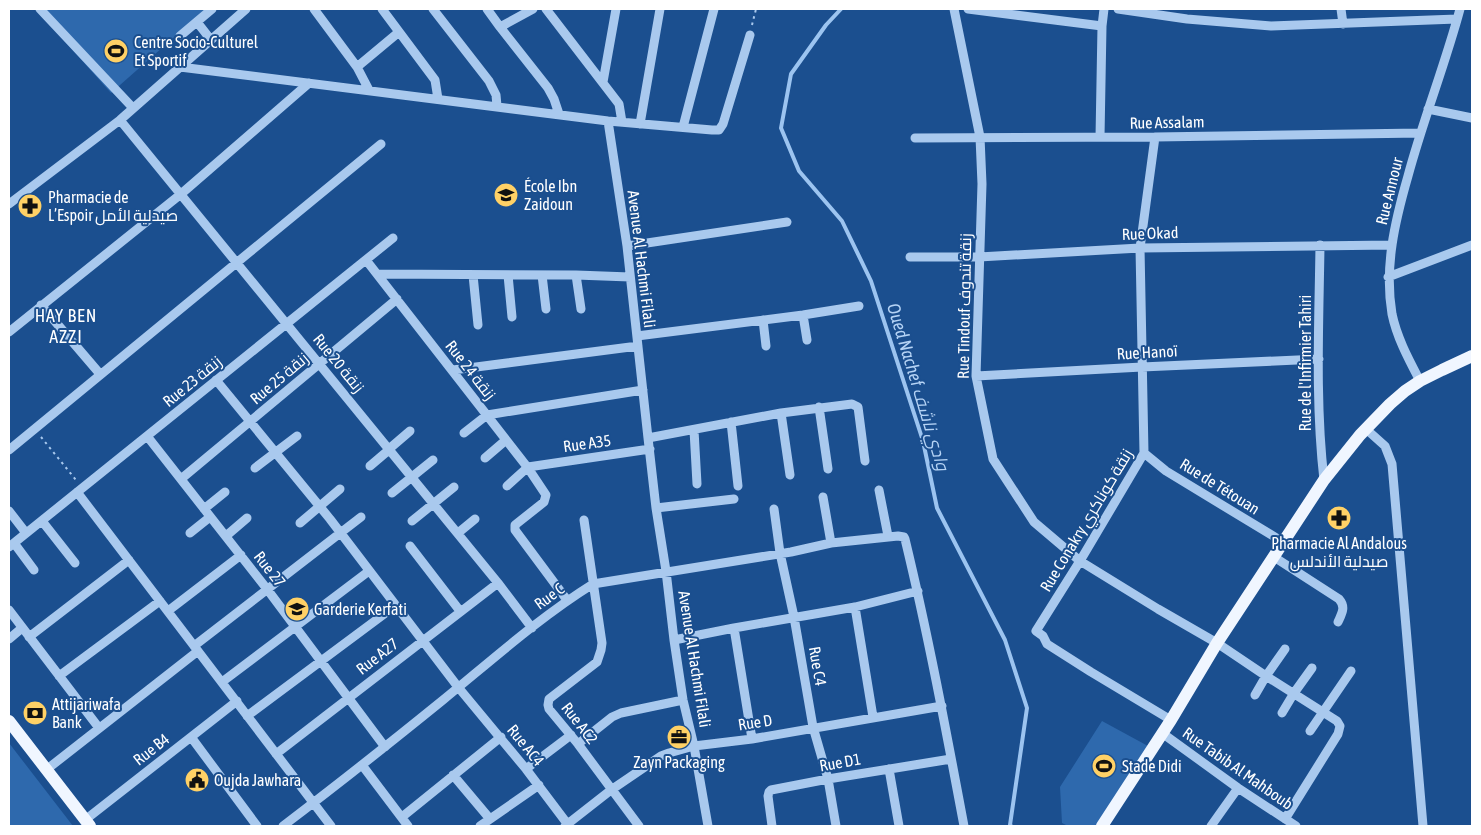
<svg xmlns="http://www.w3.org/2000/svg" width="1481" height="835" viewBox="0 0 1481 835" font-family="'Asap Condensed',Cairo,sans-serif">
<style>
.green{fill:#2e69ad}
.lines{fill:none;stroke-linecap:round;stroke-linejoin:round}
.stream{stroke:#9cc4f0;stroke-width:4}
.path{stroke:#a9c9ee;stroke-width:2;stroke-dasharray:2.5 4;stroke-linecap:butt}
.minor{stroke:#a9c9ee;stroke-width:9}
.major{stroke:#f0f6ff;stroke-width:12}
.labels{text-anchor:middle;stroke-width:4;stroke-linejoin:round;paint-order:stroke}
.poi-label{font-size:16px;fill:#fff;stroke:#1b4f8f;text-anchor:start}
.street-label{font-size:16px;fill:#fff;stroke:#1b4f8f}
.neighbourhood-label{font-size:18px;letter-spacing:1px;fill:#fff;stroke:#1b4f8f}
.water-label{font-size:18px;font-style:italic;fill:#b5d3f5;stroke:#1b4f8f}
</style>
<rect width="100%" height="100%" fill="#1b4f8f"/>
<path class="green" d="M 36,9 L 206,9 L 111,93 Z
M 1102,721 L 1148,746 L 1098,826 L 1068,826 L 1062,823 L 1060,787 Z
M 9,743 L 73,826 L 9,826 Z"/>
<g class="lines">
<path class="stream" d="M 841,9 L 826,25 L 791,74 L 781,128 L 799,171 L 842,221 L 871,281 L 923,441 L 937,508 L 1005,640 L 1027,708 L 1010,825 L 1011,826"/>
<path class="path" d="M 752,25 L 756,9
M 41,437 L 76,480"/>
<path class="minor" d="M 40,9 L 133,108
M 314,9 L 357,67 L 369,90
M 382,9 L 435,80 L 438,99
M 433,9 L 489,81 L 496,95 L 497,106
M 487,9 L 500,27 L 548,88 L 554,99 L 559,114
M 546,9 L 619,104 L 622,122
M 954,9 L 980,137 L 982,184 L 976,376 L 993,459 L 1034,522 L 1080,561 L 1158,609 L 1217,643 L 1266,676 L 1337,721 L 1340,726 L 1338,734 L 1285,819
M 968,9 L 1102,26
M 1118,9 L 1187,19 L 1271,26 L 1457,19
M 1341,9 L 1343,24
M 197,22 L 211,40
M 500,27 L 533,9
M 180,36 L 212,9
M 180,67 L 608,121 L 712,130 L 719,130 L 723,124 L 750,35
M 357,67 L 399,32
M 603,82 L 616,9
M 1428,109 L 1472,118
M 120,120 L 498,583 L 532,628
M 608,121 L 627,246 L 648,438 L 656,508 L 666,571 L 674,640 L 683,700 L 694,746 L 708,826
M 640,124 L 660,9
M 683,127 L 714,9
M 1100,137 L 1102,26 L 1104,9
M 1155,137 L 1140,248 L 1144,453 L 1080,561 L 1036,631 L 1043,636 L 1047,644 L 1091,672 L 1171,720
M 915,138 L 1155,137 L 1420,133
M 9,204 L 120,120 L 246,9
M 1320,245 C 1319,323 1315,402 1324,480
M 627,246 L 787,222
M 910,257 L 979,257 L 1140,248 L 1392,245
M 366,260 L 528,468 L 546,495 L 544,502 L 515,525 L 515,530 L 567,600
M 377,274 L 576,275 L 630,277
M 473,275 L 478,325
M 508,275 L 512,317
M 542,275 L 546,309
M 576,275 L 581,309
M 1388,277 L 1472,245
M 41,305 L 100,374
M 803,315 L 807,340
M 763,320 L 766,346
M 9,332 L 181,194 L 309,83
M 637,336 L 803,315 L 859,306
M 453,370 L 638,346
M 976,376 L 1142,367 L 1319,359
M 216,380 L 330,519 L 458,687 L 526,769 L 569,826
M 1420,381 C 1409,360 1397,338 1392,314 C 1384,267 1395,221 1408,176 C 1423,120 1445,65 1460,9
M 819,407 L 828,469
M 781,413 L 790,475
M 731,422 L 738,486
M 1366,429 L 1385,446 L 1392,464 L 1423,826
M 694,430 L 697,484
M 464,433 L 487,415 L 643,390
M 147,436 L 267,589 L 385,747
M 648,438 L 781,413 L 852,404 L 858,407 L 865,461
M 389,449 L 410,431
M 9,450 L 381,144
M 1144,453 L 1166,471 L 1283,542
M 485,458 L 506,440
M 370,466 L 390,449
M 528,467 L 650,449
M 255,468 L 297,436
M 181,479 L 397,299
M 507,486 L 528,467
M 879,490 L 888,536
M 77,492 L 331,826
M 392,493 L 433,460
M 823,497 L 831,543
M 656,508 L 734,499
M 204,509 L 225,492
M 774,509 L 780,553 L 794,617 L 813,727 L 828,779 L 836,826
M 9,511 L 26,533
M 584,520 L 602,643 L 601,650 L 597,662 L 549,699 L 548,705 L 549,709 L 578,744 L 639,826
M 42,521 L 75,563
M 412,521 L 454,487
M 300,523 L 340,489
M 190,533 L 210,517
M 458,533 L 475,519
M 226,536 L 247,518
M 14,543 L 34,570
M 410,546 L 460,611
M 9,547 L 393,238
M 1274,557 L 1339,599 C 1346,607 1342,613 1338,622
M 855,607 L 873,717
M 9,610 L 99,728
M 168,611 L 241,555
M 734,628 L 752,739
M 29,637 L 129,560
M 9,639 L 22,628
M 674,640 L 734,628 L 855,607 L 918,591
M 194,646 L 361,517
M 59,676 L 160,601
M 222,682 L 369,571
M 1255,695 L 1266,676 L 1285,649
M 1282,713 L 1294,693 L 1312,668
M 247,716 L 395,606
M 1310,731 L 1351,671
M 1162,733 L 1238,788 L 1296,826
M 191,737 L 257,826
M 578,744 L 612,717 L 621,713 L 683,700
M 276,754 L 498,583
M 362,765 L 408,826
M 526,769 L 571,735
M 889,769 L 899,826
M 46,770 L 198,651
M 453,775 L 490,819
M 402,817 L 501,737
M 85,820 L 237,701
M 283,826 C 337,785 390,743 443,700 C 492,660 540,617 593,584 L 791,552 L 831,543 L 898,536 L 904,537 L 905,539 C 928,634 946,730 964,826
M 480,826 L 539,785
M 565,826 L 611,790 L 661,756 L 669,753 L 694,746 L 752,739 L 942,706
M 772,826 L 768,796 L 769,792 L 771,790 L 828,779 L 951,759
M 1211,826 L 1238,788"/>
<path class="major" d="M 9,721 L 90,826
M 1102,826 L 1171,720 L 1217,643 L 1324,480 L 1360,435 L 1390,404 L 1405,391 L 1420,381 L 1442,370 L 1472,356"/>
</g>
<defs>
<symbol id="stadium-disc" viewBox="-11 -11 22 22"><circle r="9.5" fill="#ffd166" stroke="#1b4f8f"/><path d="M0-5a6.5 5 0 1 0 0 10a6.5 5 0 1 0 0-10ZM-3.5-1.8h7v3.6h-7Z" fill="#111"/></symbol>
<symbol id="school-disc" viewBox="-11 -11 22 22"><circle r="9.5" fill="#ffd166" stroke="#1b4f8f"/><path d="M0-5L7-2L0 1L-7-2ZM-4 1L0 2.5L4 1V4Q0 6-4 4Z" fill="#111"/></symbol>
<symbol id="pharmacy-disc" viewBox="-11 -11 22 22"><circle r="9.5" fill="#ffd166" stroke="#1b4f8f"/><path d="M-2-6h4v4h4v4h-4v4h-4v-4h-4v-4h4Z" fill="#111"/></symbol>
<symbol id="bank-disc" viewBox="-11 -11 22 22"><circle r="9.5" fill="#ffd166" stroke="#1b4f8f"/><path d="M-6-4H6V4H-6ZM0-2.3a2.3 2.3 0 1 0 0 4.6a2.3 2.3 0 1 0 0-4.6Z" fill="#111"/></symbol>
<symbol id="office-disc" viewBox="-11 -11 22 22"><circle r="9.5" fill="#ffd166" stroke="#1b4f8f"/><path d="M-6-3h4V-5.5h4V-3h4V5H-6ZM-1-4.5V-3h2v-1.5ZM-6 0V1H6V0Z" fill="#111"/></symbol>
<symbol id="civic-disc" viewBox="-11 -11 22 22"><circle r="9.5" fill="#ffd166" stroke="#1b4f8f"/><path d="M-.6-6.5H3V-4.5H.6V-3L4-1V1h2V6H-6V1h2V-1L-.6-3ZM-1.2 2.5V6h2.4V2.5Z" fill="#111"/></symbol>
</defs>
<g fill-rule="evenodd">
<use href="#stadium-disc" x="102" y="37" width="28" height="28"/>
<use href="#school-disc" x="492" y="181" width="28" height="28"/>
<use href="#pharmacy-disc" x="16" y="192" width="28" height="28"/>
<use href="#pharmacy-disc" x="1325" y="504" width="28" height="28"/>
<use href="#school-disc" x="283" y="595" width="28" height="28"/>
<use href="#bank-disc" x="21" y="699" width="28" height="28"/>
<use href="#office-disc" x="665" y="723" width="28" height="28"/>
<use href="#stadium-disc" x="1090" y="752" width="28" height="28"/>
<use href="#civic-disc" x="183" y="766" width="28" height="28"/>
</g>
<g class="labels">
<g class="poi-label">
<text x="134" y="48">Centre Socio-Culturel<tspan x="134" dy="18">Et Sportif</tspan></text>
<text x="524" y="192">École Ibn<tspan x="524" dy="18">Zaidoun</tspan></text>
<text x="48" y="203">Pharmacie de<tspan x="48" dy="18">L’Espoir صيدلية الأمل</tspan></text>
<text x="1339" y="549" text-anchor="middle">Pharmacie Al Andalous<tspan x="1339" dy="18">صيدلية الأندلس</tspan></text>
<text x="314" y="615">Garderie Kerfati</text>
<text x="52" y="710">Attijariwafa<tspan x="52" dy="18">Bank</tspan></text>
<text x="679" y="768" text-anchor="middle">Zayn Packaging</text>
<text x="1122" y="772">Stade Didi</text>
<text x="214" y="786">Oujda Jawhara</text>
</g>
<g class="street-label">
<text transform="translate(1167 122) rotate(-1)" y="6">Rue Assalam</text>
<text transform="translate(1389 191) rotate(-76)" y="6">Rue Annour</text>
<text transform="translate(1150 233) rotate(-2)" y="6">Rue Okad</text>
<text transform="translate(642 259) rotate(83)" y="6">Avenue Al Hachmi Filali</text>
<text transform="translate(964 306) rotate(-89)" y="6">Rue Tindouf زنقة تندوف</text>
<text transform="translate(1147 352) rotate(-3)" y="6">Rue Hanoï</text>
<text transform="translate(339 363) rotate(51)" y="6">Rue 20 زنقة</text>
<text transform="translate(1305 363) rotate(-90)" y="6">Rue de l'Infirmier Tahiri</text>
<text transform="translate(471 370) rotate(52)" y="6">Rue 24 زنقة</text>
<text transform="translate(279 378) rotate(-40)" y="6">Rue 25 زنقة</text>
<text transform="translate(192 381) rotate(-39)" y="6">Rue 23 زنقة</text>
<text transform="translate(587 443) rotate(-8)" y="6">Rue A35</text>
<text transform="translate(1220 486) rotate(32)" y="6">Rue de Tétouan</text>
<text transform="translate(1086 520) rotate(-59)" y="6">Rue Conakry زنقة كوناكري</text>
<text transform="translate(270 569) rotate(52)" y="6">Rue 27</text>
<text transform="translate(549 596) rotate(-36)" y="6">Rue C</text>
<text transform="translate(377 656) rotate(-38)" y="6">Rue A27</text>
<text transform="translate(695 659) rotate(81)" y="6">Avenue Al Hachmi Filali</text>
<text transform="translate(818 666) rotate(80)" y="6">Rue C4</text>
<text transform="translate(755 722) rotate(-9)" y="6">Rue D</text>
<text transform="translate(580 723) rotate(52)" y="6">Rue AC2</text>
<text transform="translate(526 745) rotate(51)" y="6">Rue AC4</text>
<text transform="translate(151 749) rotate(-38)" y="6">Rue B4</text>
<text transform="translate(840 762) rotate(-10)" y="6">Rue D1</text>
<text transform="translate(1238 768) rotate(35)" y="6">Rue Tabib Al Mahboub</text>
</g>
<g class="neighbourhood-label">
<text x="66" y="322">HAY BEN<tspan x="66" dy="21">AZZI</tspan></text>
</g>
<g class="water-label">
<text transform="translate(918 387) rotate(73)" y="6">Oued Nachef وادي ناشف</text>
</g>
</g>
<rect width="1481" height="835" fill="none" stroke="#ffffff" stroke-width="20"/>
</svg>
